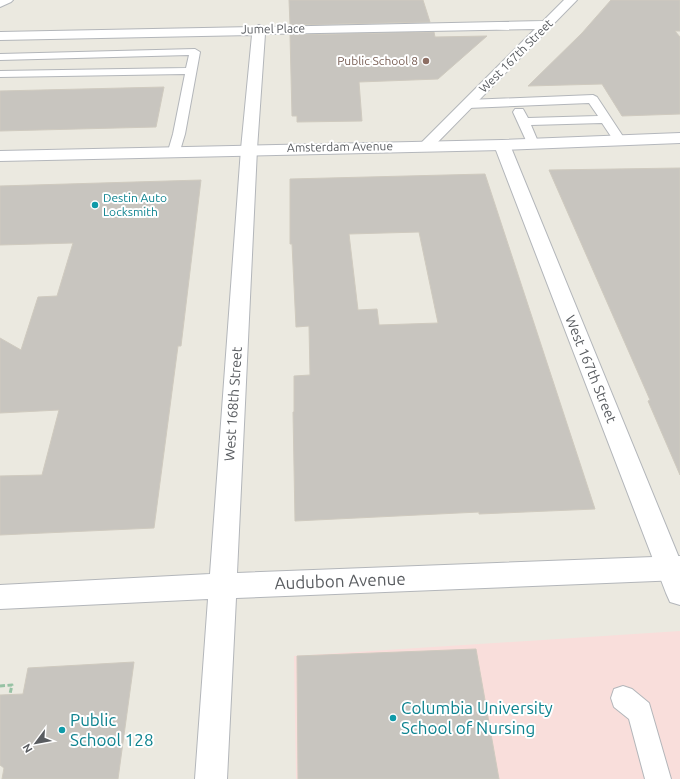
<svg xmlns="http://www.w3.org/2000/svg" width="680" height="779" viewBox="0 0 680 779" font-family="Ubuntu,sans-serif">
<style>
.medical{fill:#f9dedb}
.building{fill:#c8c5bf;stroke:#cfcabf;fill-rule:evenodd}
.lines{fill:none;stroke-linecap:round;stroke-linejoin:round}
.service-casing{stroke:#b3b6ba;stroke-width:2}
.minor-casing{stroke:#b3b6ba;stroke-width:2}
.tertiary-casing{stroke:#b3b6ba;stroke-width:2}
.secondary-casing{stroke:#b4b7bc;stroke-width:2}
.path{stroke:#97c2a4;stroke-width:3;stroke-dasharray:5 2.5;stroke-linecap:butt}
.service{fill:#fff;fill-rule:evenodd}
.minor{fill:#fff;fill-rule:evenodd}
.tertiary{fill:#fff;fill-rule:evenodd}
.secondary{fill:#fff;fill-rule:evenodd}
.education-dot{fill:#8d6e63;stroke:#fff;stroke-width:1.5}
.culture-dot{fill:#0f9aa8;stroke:#fff;stroke-width:1.5}
.labels{text-anchor:middle;stroke-width:4;stroke-linejoin:round;paint-order:stroke}
.far-street-label{font-size:12px;fill:#595c60;stroke:#fff}
.far-education-label{font-size:12px;fill:#785e54;stroke:#fff;text-anchor:end}
.far-culture-label{font-size:12px;fill:#0d838f;stroke:#fff;text-anchor:start}
.street-label{font-size:14px;fill:#595c60;stroke:#fff}
.near-street-label{font-size:17px;fill:#595c60;stroke:#fff}
.near-culture-label{font-size:17px;fill:#0d838f;stroke:#fff;text-anchor:start}
</style>
<rect width="100%" height="100%" fill="#ebe9e0"/>
<path class="medical" d="M 680,631 L 680,779 L 296,779 L 294,656 Z"/>
<path class="building" d="M 289,0 L 423,0 L 430,22 L 290,25 Z
M 611,0 L 680,0 L 680,31 L 675,31 L 680,37 L 680,114 L 622,116 L 602,84 L 528,86 L 582,33 Z
M 434,32 L 435,37 L 487,36 L 438,79 L 359,82 L 362,121 L 297,122 L 297,116 L 292,116 L 290,35 Z
M 164,87 L 156,127 L 0,131 L 0,91 Z
M 680,168 L 680,475 L 648,401 L 650,400 L 549,170 Z
M 485,174 L 595,509 L 479,514 L 479,512 L 295,521 L 293,412 L 294,412 L 294,376 L 310,375 L 309,326 L 296,327 L 292,244 L 290,244 L 290,179 ZM 419,232 L 438,323 L 379,325 L 377,309 L 358,310 L 349,234 Z
M 201,180 L 181,346 L 178,346 L 154,528 L 0,535 L 0,476 L 42,475 L 59,410 L 0,413 L 0,338 L 21,350 L 38,297 L 57,296 L 73,243 L 0,245 L 0,186 Z
M 476,649 L 499,779 L 298,779 L 297,656 Z
M 134,662 L 118,779 L 2,779 L 4,768 L 0,765 L 0,695 L 23,694 L 28,668 Z"/>
<g class="lines">
<defs>
<path id="service" d="M 195,49 L 200,52 L 185,134 L 179,154 L 169,154 L 168,151 L 173,134 L 185,74 L 0,77 L 0,71 L 186,68 L 189,55 L 0,60 L 0,54 Z
M 593,95 L 597,97 L 626,141 L 624,144 L 616,144 L 602,123 L 531,125 L 539,144 L 537,147 L 529,147 L 513,112 L 515,109 L 523,109 L 528,118 L 598,116 L 589,103 L 468,108 L 464,107 L 462,104 L 464,101 L 468,100 Z
M 623,686 L 632,689 L 649,703 L 671,779 L 645,779 L 629,719 L 614,707 L 611,698 L 614,689 Z"/>
<path id="minor" d="M 0,0 L 13,0 L 11,2 L 0,7 Z
M 564,0 L 577,0 L 432,148 L 427,150 L 422,148 L 419,145 L 535,29 L 265,34 L 257,149 L 255,152 L 249,154 L 243,152 L 241,149 L 252,35 L 0,40 L 0,32 L 254,27 L 259,25 L 264,27 L 543,21 Z
M 502,140 L 507,142 L 510,145 L 680,560 L 680,605 L 670,602 L 666,593 L 494,145 L 497,142 Z"/>
<path id="tertiary" d="M 249,144 L 255,146 L 257,149 L 237,573 L 680,556 L 680,580 L 236,598 L 227,779 L 195,779 L 208,599 L 0,609 L 0,585 L 210,574 L 241,149 L 243,146 Z"/>
<path id="secondary" d="M 680,133 L 680,143 L 502,150 L 0,161 L 0,151 L 502,140 Z"/>
</defs>
<use href="#service" class="service-casing"/>
<use href="#minor" class="minor-casing"/>
<use href="#tertiary" class="tertiary-casing"/>
<use href="#secondary" class="secondary-casing"/>
<path class="path" d="M 0,686 L 12,685 L 10,694"/>
<use href="#service" class="service"/>
<use href="#minor" class="minor"/>
<use href="#tertiary" class="tertiary"/>
<use href="#secondary" class="secondary"/>
</g>
<circle class="education-dot" cx="426" cy="61" r="4"/>
<g class="culture-dot">
<circle cx="95" cy="205" r="4"/>
<circle cx="393" cy="718" r="4"/>
<circle cx="62" cy="730" r="4"/>
</g>
<g class="labels">
<g class="far-street-label">
<text transform="translate(273 29) rotate(-1)" y="4">Jumel Place</text>
<text transform="translate(516 56) rotate(-45)" y="4">West 167th Street</text>
<text transform="translate(340 147) rotate(-1)" y="4">Amsterdam Avenue</text>
</g>
<g class="far-education-label">
<text x="418" y="65">Public School 8</text>
</g>
<g class="far-culture-label">
<text x="103" y="202">Destin Auto<tspan x="103" dy="14">Locksmith</tspan></text>
</g>
<g class="street-label">
<text transform="translate(591 369) rotate(68)" y="5">West 167th Street</text>
<text transform="translate(233 404) rotate(-86)" y="5">West 168th Street</text>
</g>
<g class="near-street-label">
<text transform="translate(340 581) rotate(-2)" y="6">Audubon Avenue</text>
</g>
<g class="near-culture-label">
<text x="401" y="714">Columbia University<tspan x="401" dy="20">School of Nursing</tspan></text>
<text x="70" y="726">Public<tspan x="70" dy="20">School 128</tspan></text>
</g>
</g>
<g transform="translate(36 743) rotate(238)" stroke="#ffffff" stroke-width="3" paint-order="stroke">
<path d="M0-3L7 15L0 10L-7 15Z" fill="#595c60"/>
<text y="-6" font-size="11" font-weight="bold" text-anchor="middle" fill="#595c60">N</text>
</g>
</svg>
